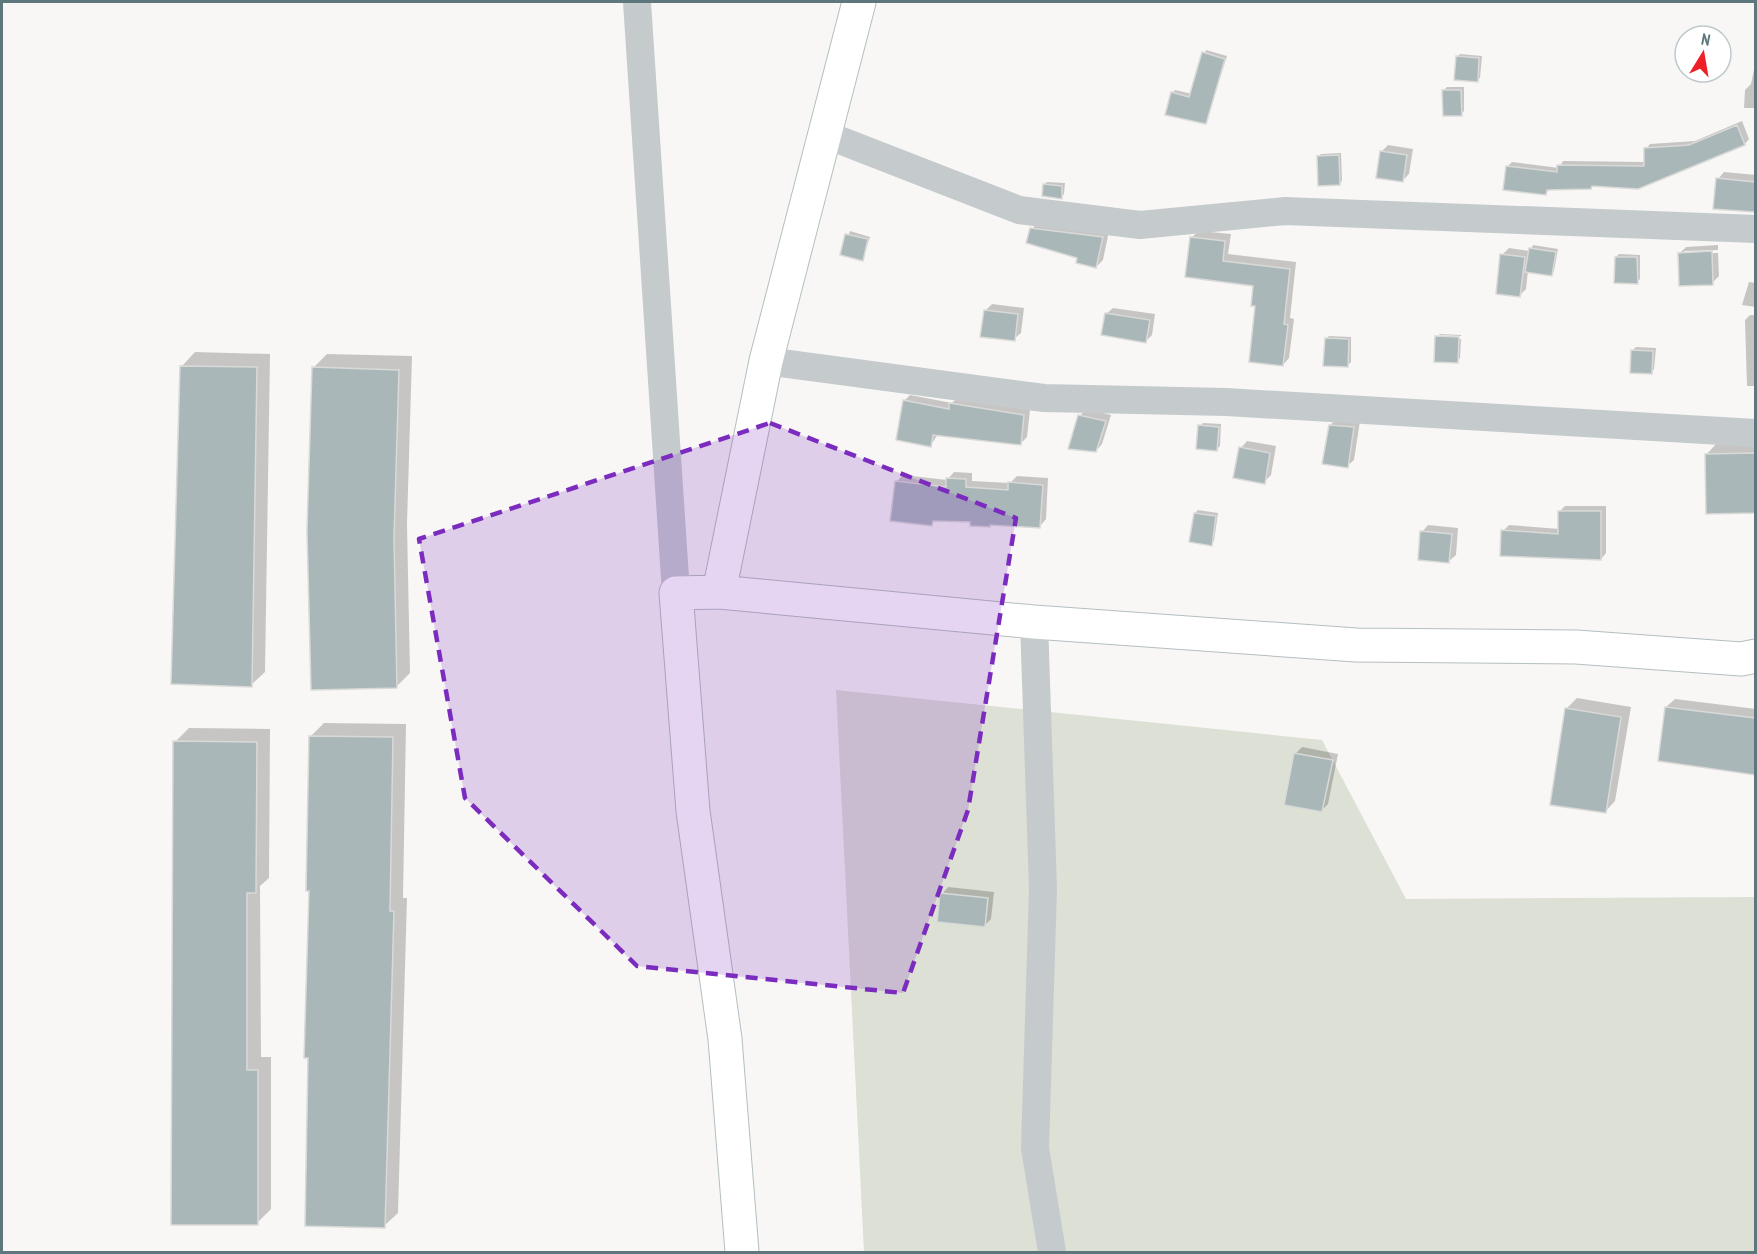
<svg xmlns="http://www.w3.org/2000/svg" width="1757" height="1254" viewBox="0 0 1757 1254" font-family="'PT Sans Narrow',sans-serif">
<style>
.green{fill:#dce0d5}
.shadow{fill:#0003}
.building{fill:#a9b7b9;stroke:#d9d9d7;stroke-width:1.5}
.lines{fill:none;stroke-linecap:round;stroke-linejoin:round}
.secondary-casing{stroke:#b5bec0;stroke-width:35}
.street{stroke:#c5cbcd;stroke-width:28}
.secondary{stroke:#fff;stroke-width:33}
.marked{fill:#7b2cbf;fill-opacity:0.2;stroke:#7b2cbf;stroke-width:4.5;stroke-dasharray:12 8;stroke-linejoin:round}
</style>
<rect width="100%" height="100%" fill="#f8f7f5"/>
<path class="green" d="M 836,690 L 1322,740 L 1406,899 L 1755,897 L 1755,1252 L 864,1252 Z"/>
<path class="shadow" d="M 1206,50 L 1227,56 L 1206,123 L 1172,93 L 1175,90 L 1192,94 Z
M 1460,54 L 1482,56 L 1480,78 L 1477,80 L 1457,57 Z
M 1756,60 L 1756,108 L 1744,108 L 1745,90 L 1751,84 Z
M 1447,87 L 1464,87 L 1464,111 L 1461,114 L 1444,90 Z
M 1742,121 L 1749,139 L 1745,144 L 1638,188 L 1594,185 L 1591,187 L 1550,189 L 1545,194 L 1508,166 L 1512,162 L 1559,168 L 1563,161 L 1645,162 L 1646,149 L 1650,144 L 1695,141 Z
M 1388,145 L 1413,149 L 1409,174 L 1403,180 L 1381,152 Z
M 1341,153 L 1342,181 L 1339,184 L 1318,157 L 1321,154 Z
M 1724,172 L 1756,175 L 1756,211 L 1715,208 L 1718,179 Z
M 1047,182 L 1065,183 L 1064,194 L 1061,197 L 1044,185 Z
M 1038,222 L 1109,231 L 1103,260 L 1096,267 L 1032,229 Z
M 850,231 L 870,237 L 863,259 L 842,254 Z
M 1199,231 L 1231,234 L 1228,254 L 1296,262 L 1290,318 L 1294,319 L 1289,358 L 1283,365 L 1257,305 L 1255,284 L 1187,276 L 1192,237 Z
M 1533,245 L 1558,249 L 1554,271 L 1552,274 L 1528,271 L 1526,289 L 1519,296 L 1502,255 L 1509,248 L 1530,251 Z
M 1718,245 L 1718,250 L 1684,251 L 1684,254 L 1718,253 L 1719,276 L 1712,283 L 1680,253 L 1686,247 Z
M 1619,254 L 1640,255 L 1640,279 L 1637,282 L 1616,257 Z
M 1749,282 L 1756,283 L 1756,307 L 1742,305 Z
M 992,304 L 1024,308 L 1021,333 L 1014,339 L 985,311 Z
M 1113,308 L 1155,314 L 1152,335 L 1146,341 L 1106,314 Z
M 1750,315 L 1756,315 L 1756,386 L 1747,386 L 1745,320 Z
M 1440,334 L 1461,335 L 1461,336 L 1439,335 Z
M 1329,336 L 1351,337 L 1351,362 L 1348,365 L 1326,339 Z
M 1437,338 L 1461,339 L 1460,358 L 1457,361 Z
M 1636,347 L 1656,348 L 1654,369 L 1652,372 L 1633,350 Z
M 195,352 L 270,354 L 265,672 L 251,685 L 182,366 Z
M 327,354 L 412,356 L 407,524 L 410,673 L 396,687 L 314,367 Z
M 910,395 L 952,403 L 957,398 L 1030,410 L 1027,437 L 1021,443 L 938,434 L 931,445 L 904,401 Z
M 1086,409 L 1111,415 L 1102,444 L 1096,451 L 1080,416 Z
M 1337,419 L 1360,421 L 1354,460 L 1347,466 L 1330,425 Z
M 1203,423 L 1221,424 L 1220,446 L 1217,449 L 1200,426 Z
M 1247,441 L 1276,446 L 1271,475 L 1264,482 L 1241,448 Z
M 1716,444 L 1756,444 L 1756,511 L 1708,513 L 1706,455 Z
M 954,472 L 972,473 L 972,481 L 1010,483 L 1017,476 L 1048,478 L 1046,519 L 1040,526 L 937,519 L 932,524 L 896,482 L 903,475 L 947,480 Z
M 1565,506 L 1606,506 L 1606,553 L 1601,559 L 1503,531 L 1509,525 L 1560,529 L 1560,511 Z
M 1198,510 L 1218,513 L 1214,541 L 1211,544 L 1195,513 Z
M 1428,525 L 1458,528 L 1456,555 L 1449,561 L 1422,532 Z
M 1577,698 L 1631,707 L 1615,801 L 1605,812 L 1566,709 Z
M 1675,699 L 1756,709 L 1756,774 L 1659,760 L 1666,707 Z
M 324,723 L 406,724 L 403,898 L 407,898 L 398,1213 L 384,1226 L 311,889 L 310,737 Z
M 189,728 L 270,729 L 269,878 L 260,886 L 261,1057 L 271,1057 L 271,1209 L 257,1223 L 175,742 Z
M 1302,747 L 1338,754 L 1328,804 L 1322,810 L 1296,753 Z
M 948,887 L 994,892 L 991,919 L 984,926 L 942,894 Z"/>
<path class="building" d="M 1202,52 L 1225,59 L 1206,124 L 1165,115 L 1171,92 L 1189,97 Z
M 1456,56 L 1479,58 L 1478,82 L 1454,80 Z
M 1442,90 L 1461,90 L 1462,116 L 1443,116 Z
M 1737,125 L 1745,145 L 1638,189 L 1592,186 L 1591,189 L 1547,190 L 1546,195 L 1503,190 L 1506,166 L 1557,172 L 1557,165 L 1644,166 L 1644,148 L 1689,145 Z
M 1380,151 L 1407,155 L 1403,182 L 1376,178 Z
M 1339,155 L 1340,185 L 1318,186 L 1317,156 Z
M 1716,178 L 1755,182 L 1755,212 L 1713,209 Z
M 1043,184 L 1062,186 L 1062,199 L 1042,196 Z
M 1030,228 L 1103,237 L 1096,268 L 1076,263 L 1077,258 L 1026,243 Z
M 845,234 L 868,239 L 863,261 L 840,255 Z
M 1190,237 L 1225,241 L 1223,261 L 1290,269 L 1284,324 L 1288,325 L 1283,366 L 1249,362 L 1255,306 L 1251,306 L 1253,286 L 1185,277 Z
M 1529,248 L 1556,252 L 1552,276 L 1525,272 Z
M 1712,251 L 1713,285 L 1679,286 L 1678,253 Z
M 1500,254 L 1525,257 L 1520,297 L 1496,294 Z
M 1615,257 L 1637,257 L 1638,284 L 1614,283 Z
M 984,310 L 1018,314 L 1015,341 L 980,337 Z
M 1105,313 L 1150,320 L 1146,343 L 1101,335 Z
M 1435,336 L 1459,337 L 1458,363 L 1434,362 Z
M 1325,338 L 1349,339 L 1348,367 L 1323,366 Z
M 1631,350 L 1653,351 L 1652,374 L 1630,373 Z
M 180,366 L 257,367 L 252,687 L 171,684 Z
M 312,367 L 399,370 L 394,538 L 397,688 L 311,690 L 307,530 Z
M 903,400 L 949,409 L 949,403 L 1024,415 L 1021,445 L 933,435 L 931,447 L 896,440 Z
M 1078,415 L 1106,421 L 1096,452 L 1068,449 Z
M 1198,425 L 1219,427 L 1217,451 L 1196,449 Z
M 1329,425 L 1354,427 L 1348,468 L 1322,464 Z
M 1239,447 L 1270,453 L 1265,484 L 1233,478 Z
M 1755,453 L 1755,513 L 1706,514 L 1705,454 Z
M 946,478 L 966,479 L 966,487 L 1008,490 L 1008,482 L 1043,485 L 1040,528 L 990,525 L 990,527 L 970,526 L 970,522 L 933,521 L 932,526 L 890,521 L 895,481 L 946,487 Z
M 1558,511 L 1601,511 L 1601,560 L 1500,556 L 1501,530 L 1558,534 Z
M 1194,513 L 1216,516 L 1212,546 L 1189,542 Z
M 1420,531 L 1452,534 L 1449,563 L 1418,560 Z
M 1665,707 L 1755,718 L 1755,775 L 1658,761 Z
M 1565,708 L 1621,717 L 1606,813 L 1550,805 Z
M 309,736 L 393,737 L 390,911 L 394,911 L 385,1228 L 305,1226 L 308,1058 L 304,1058 L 309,891 L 306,891 Z
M 173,741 L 257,742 L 256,893 L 247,893 L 247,1070 L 258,1070 L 258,1225 L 171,1225 Z
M 1294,753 L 1333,760 L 1322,812 L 1284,805 Z
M 940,893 L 988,898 L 985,927 L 937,922 Z"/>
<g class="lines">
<defs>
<path id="secondary" d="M 719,592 L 1034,622 L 1356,645 L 1576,647 L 1741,659 L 1756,656
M 742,1252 L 725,1039 L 693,811 L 676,593 L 719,592 L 766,361 L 859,2"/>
</defs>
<use href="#secondary" class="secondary-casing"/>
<path class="street" d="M 637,2 L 676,593
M 824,134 L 1019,210 L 1140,225 L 1285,211 L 1756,229
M 766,361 L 1044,398 L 1226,402 L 1756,433
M 1034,622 L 1043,889 L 1035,1148 L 1052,1252"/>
<use href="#secondary" class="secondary"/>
</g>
<path class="marked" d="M 770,423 L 1016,518 L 968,810 L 903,993 L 637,966 L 465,798 L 419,539 Z"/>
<rect width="1757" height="1254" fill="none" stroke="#5d777c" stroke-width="6"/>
<g transform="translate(1703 54) rotate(11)"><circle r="28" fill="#ffffff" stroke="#bec9cb" stroke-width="1.5"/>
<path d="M0-4.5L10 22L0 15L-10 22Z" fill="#ee1f27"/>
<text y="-9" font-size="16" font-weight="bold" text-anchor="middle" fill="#5d777c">N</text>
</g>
</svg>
